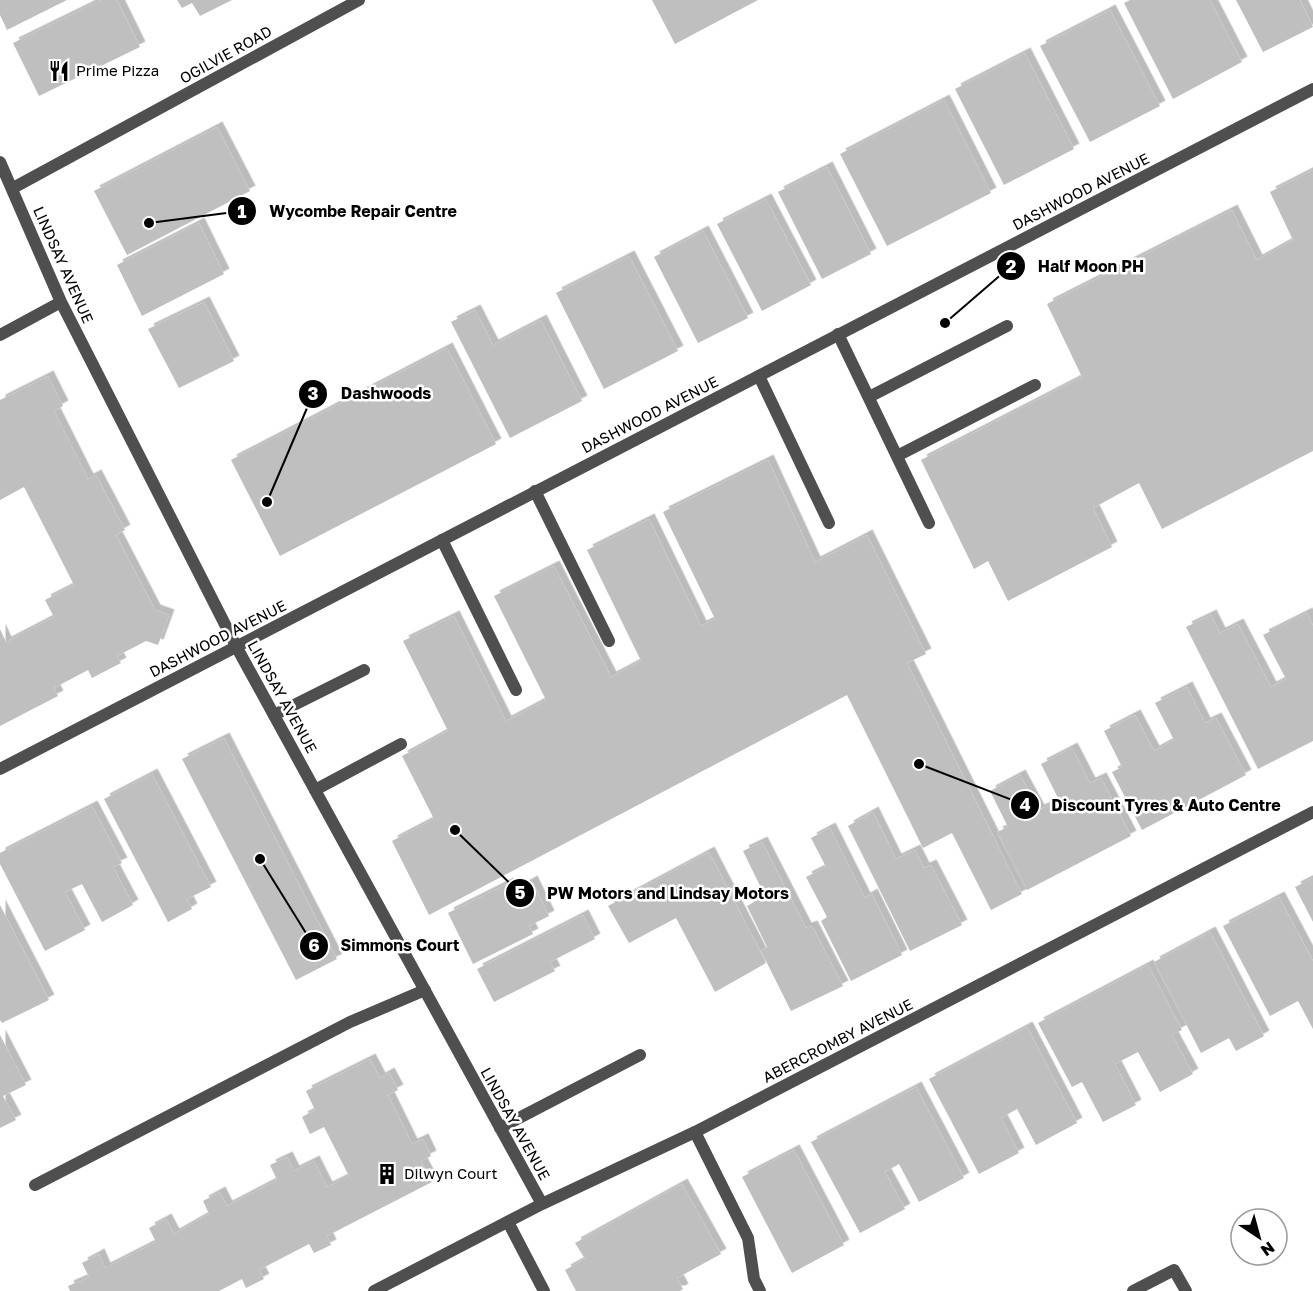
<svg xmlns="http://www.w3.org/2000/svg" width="1313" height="1291" viewBox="0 0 1313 1291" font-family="'Golos Text',sans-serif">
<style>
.building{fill:#bfbfbf;filter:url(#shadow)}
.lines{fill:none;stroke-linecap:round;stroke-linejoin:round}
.service{stroke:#4f4f4f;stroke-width:12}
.minor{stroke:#4f4f4f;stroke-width:12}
.tertiary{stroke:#4f4f4f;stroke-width:12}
.labels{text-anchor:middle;stroke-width:5;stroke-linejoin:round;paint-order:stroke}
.street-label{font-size:15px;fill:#000;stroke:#fff}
.poi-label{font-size:15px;fill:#000;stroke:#fff;text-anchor:start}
.leader{fill:none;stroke:#000;stroke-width:2}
.callout-dot{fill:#000;stroke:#fff;stroke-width:2}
.mark-label{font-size:18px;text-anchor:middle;font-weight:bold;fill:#fff}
.callout-label{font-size:16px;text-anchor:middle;font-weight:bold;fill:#000;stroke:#fff;stroke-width:5;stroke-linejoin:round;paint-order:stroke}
</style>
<defs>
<filter id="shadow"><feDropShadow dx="5.5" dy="-5.5" stdDeviation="0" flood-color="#0004"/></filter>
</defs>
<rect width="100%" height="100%" fill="#fff"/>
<path class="building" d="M 0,0 L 67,0 L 7,30 L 0,15 Z
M 101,0 L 117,0 L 140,47 L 39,96 L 13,43 Z
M 177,0 L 232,0 L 200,16 L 192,3 L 182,8 Z
M 652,0 L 758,0 L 675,44 Z
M 1130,0 L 1210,0 L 1242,62 L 1173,99 L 1124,3 Z
M 1236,0 L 1300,0 L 1313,27 L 1263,52 Z
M 1110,10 L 1160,106 L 1090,142 L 1040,46 Z
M 1025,53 L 1074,149 L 1004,185 L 955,89 Z
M 944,100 L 991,193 L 887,246 L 840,154 Z
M 217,127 L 250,191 L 127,255 L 94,191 Z
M 827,167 L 871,254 L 822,279 L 778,192 Z
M 1313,170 L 1313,451 L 1162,529 L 1139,483 L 1093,508 L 1112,547 L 1008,601 L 988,561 L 974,569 L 921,460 L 1082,377 L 1047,304 L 1232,210 L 1257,260 L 1293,240 L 1270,192 Z
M 766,199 L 811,285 L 762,311 L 717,224 Z
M 199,223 L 224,274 L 142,316 L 117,265 Z
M 703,231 L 748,318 L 698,343 L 654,257 Z
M 629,256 L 678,351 L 604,389 L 556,293 Z
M 204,302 L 234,361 L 179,388 L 148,329 Z
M 475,310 L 493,345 L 541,320 L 582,401 L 510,438 L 451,322 Z
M 447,348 L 496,444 L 280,556 L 231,460 Z
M 48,376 L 63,406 L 54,411 L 88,479 L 96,475 L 125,530 L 116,535 L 155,610 L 169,615 L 158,645 L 146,641 L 117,656 L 121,663 L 92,678 L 88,670 L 54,688 L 58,696 L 0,726 L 0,629 L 6,642 L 54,617 L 45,600 L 74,585 L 24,487 L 0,500 L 0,400 Z
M 768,460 L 815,562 L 867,535 L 926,654 L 907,663 L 1022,894 L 991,910 L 952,833 L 923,848 L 847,695 L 429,915 L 392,841 L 434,819 L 402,756 L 448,731 L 403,641 L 454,616 L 506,721 L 546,700 L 494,596 L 554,566 L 611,677 L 641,661 L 587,550 L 649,519 L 701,626 L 715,619 L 663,512 Z
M 1307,613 L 1313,626 L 1313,741 L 1258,769 L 1186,627 L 1211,615 L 1220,633 L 1238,624 L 1271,687 L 1286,679 L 1263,635 Z
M 1187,687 L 1205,723 L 1216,718 L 1246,775 L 1142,830 L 1112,772 L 1122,767 L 1104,731 L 1135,715 L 1154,751 L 1174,740 L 1155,703 Z
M 224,738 L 337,959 L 296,980 L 182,759 Z
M 1072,748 L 1090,783 L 1101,778 L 1131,836 L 1027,890 L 997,832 L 1008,827 L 990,791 L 1020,775 L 1039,810 L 1059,800 L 1041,764 Z
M 152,774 L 211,887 L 187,899 L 192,909 L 168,922 L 104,799 Z
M 92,806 L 122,863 L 113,867 L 133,905 L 102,922 L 82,884 L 65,892 L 85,930 L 45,951 L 0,864 L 0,853 Z
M 873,812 L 896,859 L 915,850 L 924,868 L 931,865 L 962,925 L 910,951 L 848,826 Z
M 830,828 L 865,898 L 872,894 L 902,955 L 851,981 L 821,921 L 827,917 L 806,877 L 826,867 L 811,838 Z
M 762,842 L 806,928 L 812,926 L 843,986 L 791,1011 L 761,951 L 767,947 L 747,906 L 765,896 L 743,851 Z
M 709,852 L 766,963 L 715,992 L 676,918 L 629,943 L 608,906 Z
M 1313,878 L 1313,922 L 1295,887 Z
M 532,881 L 549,916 L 529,926 L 533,934 L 473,964 L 448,913 L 508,883 L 512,892 Z
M 1279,897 L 1313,961 L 1313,1029 L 1298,1001 L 1270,1016 L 1223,926 Z
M 0,905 L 49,1000 L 2,1023 L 0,1020 Z
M 583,915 L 595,939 L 550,962 L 555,971 L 494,1002 L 477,969 Z
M 1210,932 L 1264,1036 L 1236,1051 L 1229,1038 L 1201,1053 L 1154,962 Z
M 1148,965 L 1182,1030 L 1172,1035 L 1193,1074 L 1160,1092 L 1138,1052 L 1115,1064 L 1136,1105 L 1103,1122 L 1082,1082 L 1072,1087 L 1038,1023 Z
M 1027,1027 L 1077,1123 L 1036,1145 L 1017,1109 L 1001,1118 L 1019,1153 L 979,1174 L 929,1079 Z
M 0,1035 L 26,1085 L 3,1096 L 16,1120 L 0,1128 Z
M 370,1059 L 380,1078 L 389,1073 L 398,1090 L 388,1095 L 412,1144 L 423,1139 L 431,1156 L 421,1161 L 432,1182 L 327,1236 L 331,1245 L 314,1253 L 309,1244 L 259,1270 L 264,1279 L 246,1288 L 242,1279 L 219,1291 L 70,1291 L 68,1286 L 89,1277 L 82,1263 L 99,1254 L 105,1268 L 156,1242 L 149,1228 L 166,1219 L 174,1234 L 209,1214 L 203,1201 L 220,1192 L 227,1206 L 277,1180 L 270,1165 L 287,1157 L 294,1171 L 314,1161 L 327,1187 L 349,1176 L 324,1127 L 310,1134 L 302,1117 L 315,1110 L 306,1091 Z
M 916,1087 L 964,1178 L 919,1202 L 899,1164 L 885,1172 L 905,1209 L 860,1233 L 811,1142 Z
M 794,1150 L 844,1245 L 792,1273 L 742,1177 Z
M 682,1184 L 721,1254 L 677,1278 L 683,1289 L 680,1291 L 576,1291 L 565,1270 L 585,1259 L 575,1243 Z"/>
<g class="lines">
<path class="service" d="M 838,334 L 929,523
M 759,376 L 829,523
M 869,397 L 1007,326
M 897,456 L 1035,385
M 535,491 L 609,641
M 442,540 L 516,690
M 274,715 L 364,670
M 315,790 L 401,744
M 500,1128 L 640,1055
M 695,1132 L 748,1238 L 754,1279 L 760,1291
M 35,1185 L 350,1022 L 425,990
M 508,1222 L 544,1291
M 1133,1291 L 1174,1270 L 1186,1291"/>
<path class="minor" d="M 0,162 L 61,302 L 236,646 L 542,1204
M 13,188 L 359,0
M 0,335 L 61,302
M 374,1291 L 542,1204 L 695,1132 L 1313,812"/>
<path class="tertiary" d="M 0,769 L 1313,89"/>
</g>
<defs>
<symbol id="restaurant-bare" viewBox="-9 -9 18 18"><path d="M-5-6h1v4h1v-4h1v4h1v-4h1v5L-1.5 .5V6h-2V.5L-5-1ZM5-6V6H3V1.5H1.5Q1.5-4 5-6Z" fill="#000" stroke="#fff" stroke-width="2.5" paint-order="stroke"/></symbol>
<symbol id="building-bare" viewBox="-9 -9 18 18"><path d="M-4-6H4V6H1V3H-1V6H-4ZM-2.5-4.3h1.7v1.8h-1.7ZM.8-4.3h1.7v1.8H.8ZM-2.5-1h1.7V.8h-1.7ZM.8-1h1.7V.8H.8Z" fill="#000" stroke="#fff" stroke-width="2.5" paint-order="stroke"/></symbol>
</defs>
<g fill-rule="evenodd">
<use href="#restaurant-bare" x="44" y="56" width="30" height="30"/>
<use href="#building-bare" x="372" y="1159" width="30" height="30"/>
</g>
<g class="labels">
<g class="street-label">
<text transform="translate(226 55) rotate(-29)" y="5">OGILVIE ROAD</text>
<text transform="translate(1081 192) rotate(-27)" y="5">DASHWOOD AVENUE</text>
<text transform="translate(63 265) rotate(66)" y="5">LINDSAY AVENUE</text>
<text transform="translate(650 415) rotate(-27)" y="5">DASHWOOD AVENUE</text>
<text transform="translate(218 639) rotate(-27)" y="5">DASHWOOD AVENUE</text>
<text transform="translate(282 697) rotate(61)" y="5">LINDSAY AVENUE</text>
<text transform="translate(838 1041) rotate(-27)" y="5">ABERCROMBY AVENUE</text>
<text transform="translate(515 1124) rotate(61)" y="5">LINDSAY AVENUE</text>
</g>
<g class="poi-label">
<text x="76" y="76">Prime Pizza</text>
<text x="404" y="1179">Dilwyn Court</text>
</g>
</g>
<path class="leader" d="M149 223L242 211M945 323L1011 266M267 502L313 394M919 764L1025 805M455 830L520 893M260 859L314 946"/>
<g class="callout-dot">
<circle cx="149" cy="223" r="6"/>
<circle cx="945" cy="323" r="6"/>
<circle cx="267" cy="502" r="6"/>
<circle cx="919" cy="764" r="6"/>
<circle cx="455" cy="830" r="6"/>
<circle cx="260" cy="859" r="6"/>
<circle cx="242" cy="211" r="15"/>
<circle cx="1011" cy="266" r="15"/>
<circle cx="313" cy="394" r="15"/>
<circle cx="1025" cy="805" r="15"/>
<circle cx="520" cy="893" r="15"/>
<circle cx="314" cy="946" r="15"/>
</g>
<g class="mark-label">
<text x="242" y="218">1</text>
<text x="1011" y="273">2</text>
<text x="313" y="400">3</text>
<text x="1025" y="811">4</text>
<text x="520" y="899">5</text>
<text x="314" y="952">6</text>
</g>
<g class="callout-label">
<text x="363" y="217">Wycombe Repair Centre</text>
<text x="1091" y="272">Half Moon PH</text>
<text x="386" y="399">Dashwoods</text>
<text x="1166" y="811">Discount Tyres &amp; Auto Centre</text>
<text x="668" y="899">PW Motors and Lindsay Motors</text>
<text x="400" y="951">Simmons Court</text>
</g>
<g transform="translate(1259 1237) rotate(144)"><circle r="28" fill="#ffffff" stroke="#999999" stroke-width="1.5"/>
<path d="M0-4.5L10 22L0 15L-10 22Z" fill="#000000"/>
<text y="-9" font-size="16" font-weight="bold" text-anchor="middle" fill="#000000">N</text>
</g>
</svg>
